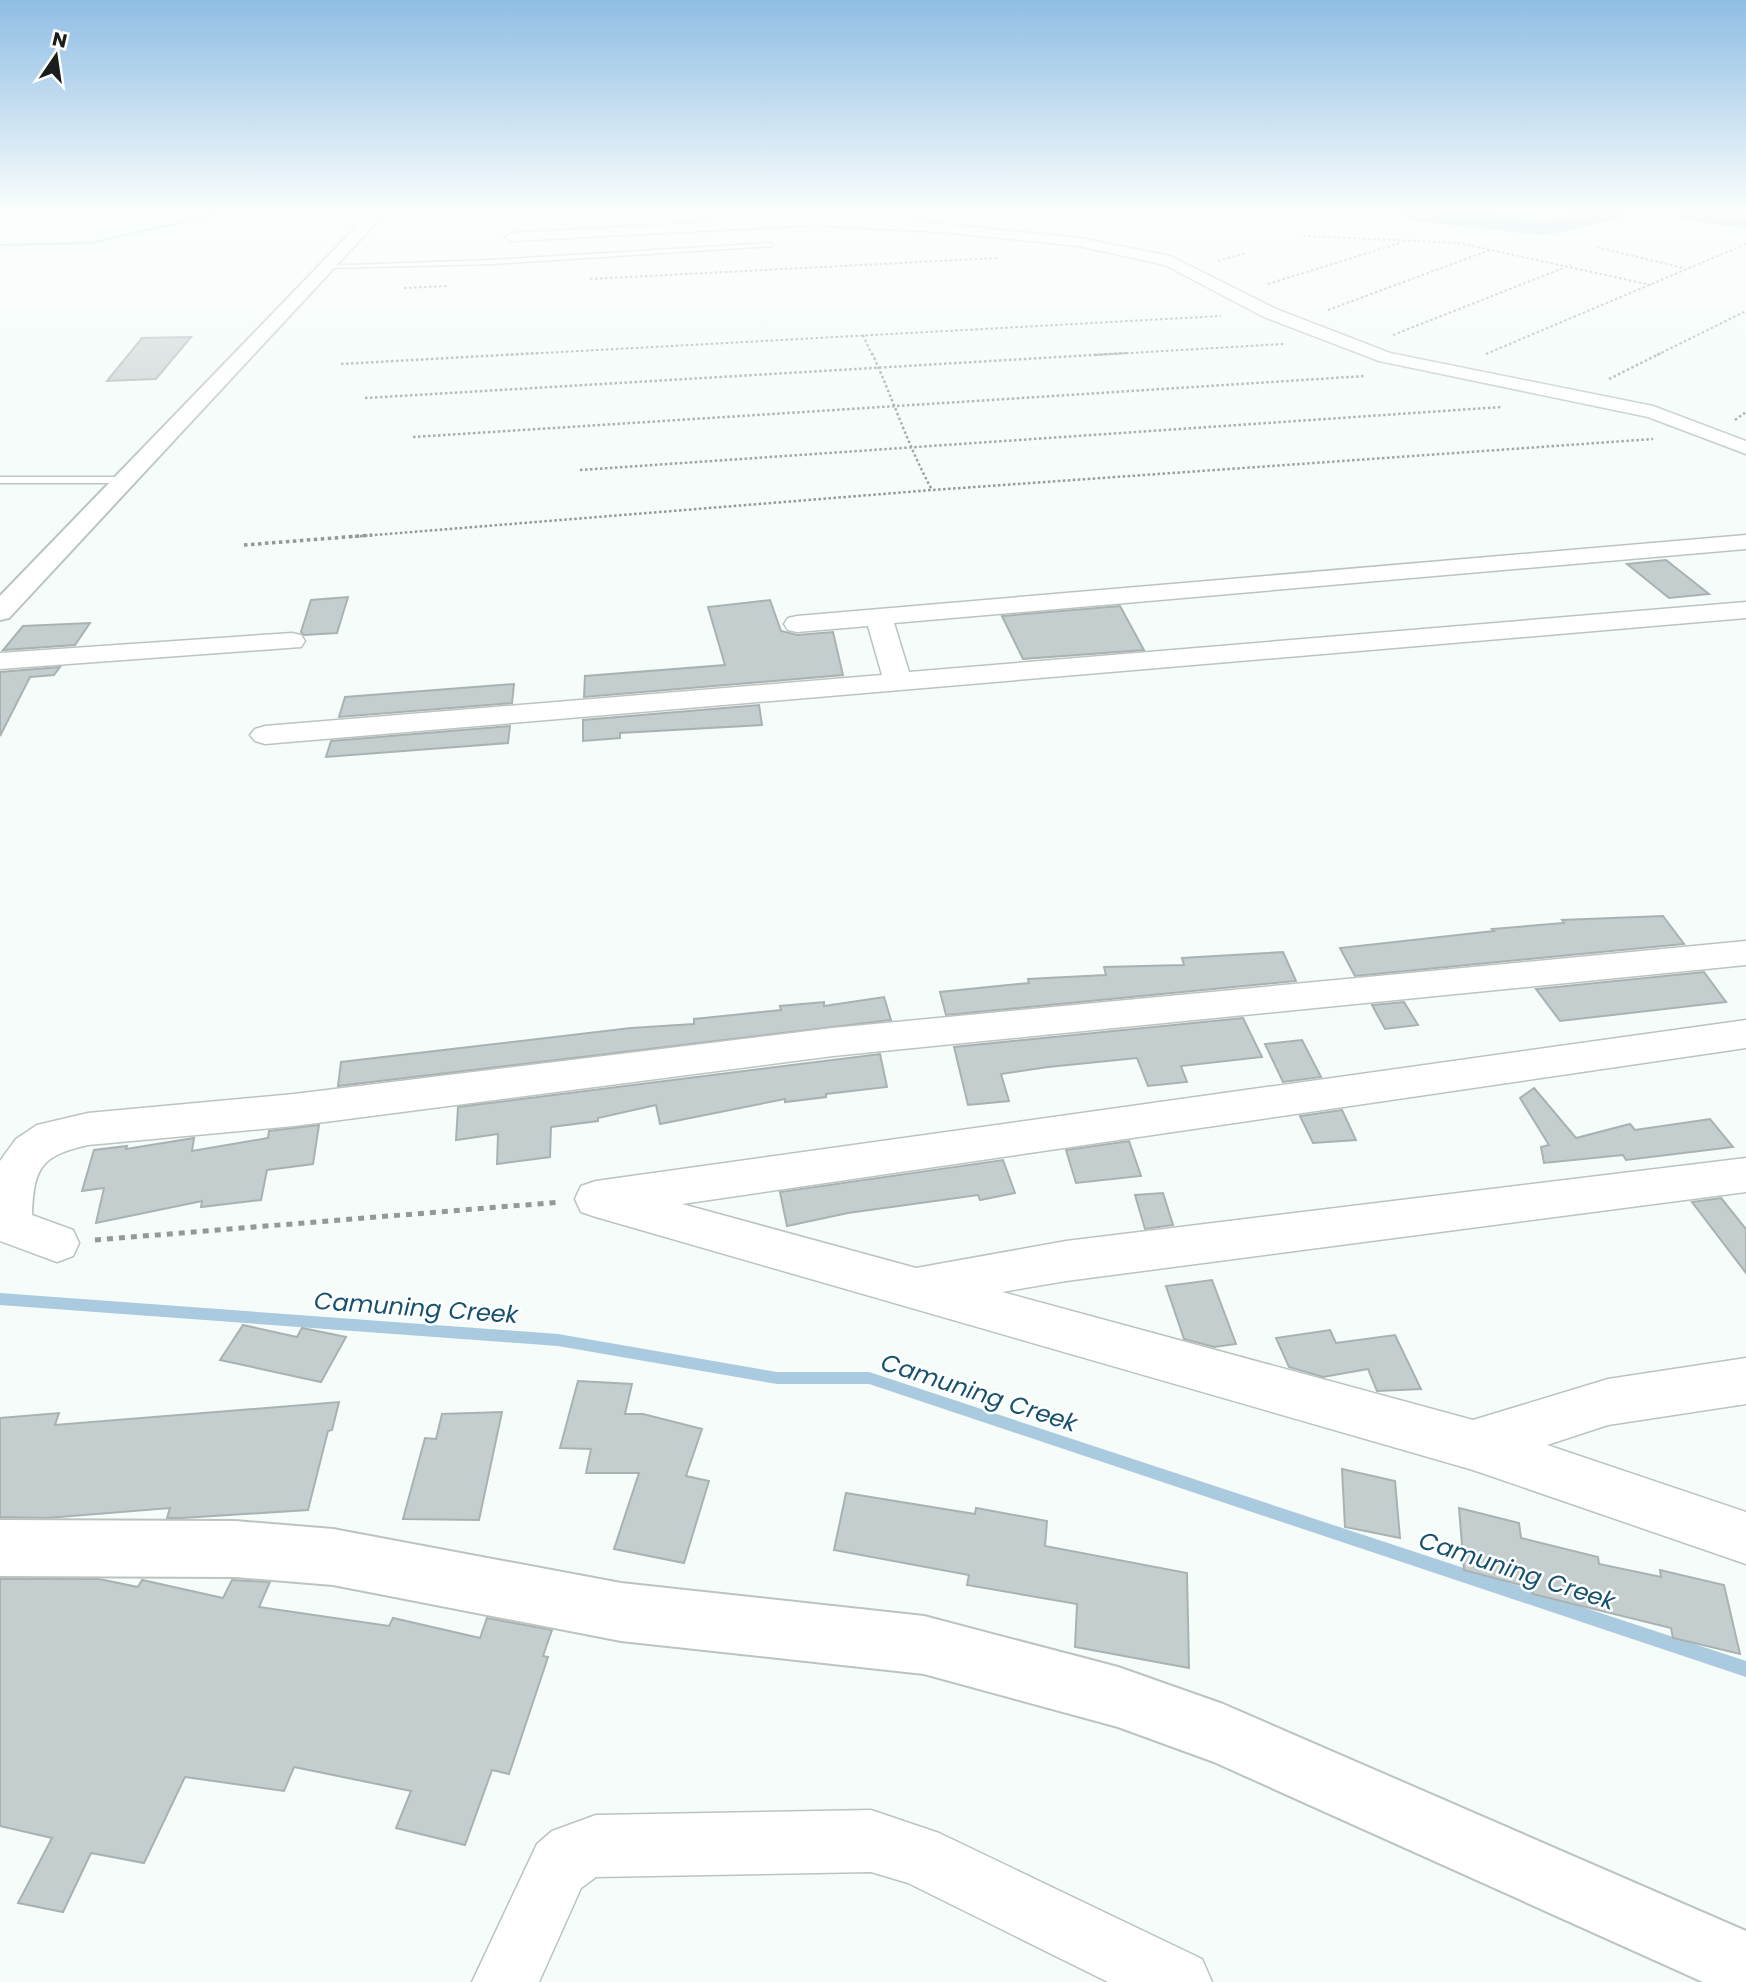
<svg xmlns="http://www.w3.org/2000/svg" width="1746" height="1982" viewBox="0 0 1746 1982" font-family="Poppins,sans-serif">
<style>
.lines{fill:none;stroke-linecap:round;stroke-linejoin:round}
.stream{fill:#aacbdf;fill-rule:evenodd}
.river{fill:#aacbdf;fill-rule:evenodd}
.building{fill:#c5cece;stroke:#a9b2b2;stroke-width:2}
.lane-casing{stroke:#bcc4c0;stroke-width:3}
.street-casing{stroke:#bcc4c0;stroke-width:3}
.secondary-casing{stroke:#bcc4c0;stroke-width:4}
.path-far3{stroke:#949997;stroke-width:2;stroke-dasharray:2.5 2.5;stroke-linecap:butt}
.path-far2{stroke:#949997;stroke-width:2.5;stroke-dasharray:2.5 2.5;stroke-linecap:butt}
.path-far1{stroke:#949997;stroke-width:3.5;stroke-dasharray:3.5 3.5;stroke-linecap:butt}
.path{stroke:#949997;stroke-width:5;stroke-dasharray:6 6;stroke-linecap:butt}
.lane{fill:#fff;fill-rule:evenodd}
.street{fill:#fff;fill-rule:evenodd}
.secondary{fill:#fff;fill-rule:evenodd}
.labels{text-anchor:middle;stroke-width:5;stroke-linejoin:round;paint-order:stroke}
.near-water-label{font-size:24px;font-style:italic;fill:#16516d;stroke:#fff}
</style>
<rect width="100%" height="100%" fill="#f5fcf9"/>
<g class="lines">
<path class="stream" d="M 214,214 L 222,214 L 91,244 L 0,246 L 0,244 L 91,242 Z
M 0,1293 L 558,1334 L 777,1372 L 869,1372 L 1746,1661 L 1746,1677 L 869,1384 L 777,1384 L 558,1346 L 0,1305 Z"/>
<path class="river" d="M 1403,214 L 1483,214 L 1545,221 L 1576,214 L 1623,214 L 1619,219 L 1545,235 L 1415,221 L 1407,219 Z
M 1677,214 L 1746,214 L 1746,228 L 1689,221 L 1681,219 Z"/>
</g>
<path class="building" d="M 191,337 L 156,379 L 107,381 L 142,338 Z
M 1666,560 L 1709,594 L 1669,598 L 1627,564 Z
M 348,597 L 337,633 L 304,635 L 301,632 L 311,600 Z
M 770,600 L 781,631 L 797,635 L 833,632 L 843,675 L 584,697 L 585,676 L 725,665 L 708,607 Z
M 1120,606 L 1144,650 L 1023,659 L 1002,616 Z
M 90,623 L 75,645 L 3,650 L 23,626 Z
M 60,667 L 54,675 L 30,677 L 0,736 L 0,672 Z
M 514,684 L 512,703 L 339,717 L 345,697 Z
M 759,705 L 762,725 L 620,733 L 620,738 L 583,741 L 583,720 Z
M 510,726 L 508,743 L 326,757 L 331,741 Z
M 1663,916 L 1684,944 L 1355,976 L 1340,948 L 1494,931 L 1492,929 L 1564,923 L 1562,920 Z
M 1283,952 L 1296,981 L 946,1015 L 940,992 L 1029,983 L 1028,979 L 1106,975 L 1104,967 L 1184,965 L 1182,958 Z
M 1704,972 L 1726,1002 L 1560,1021 L 1536,989 Z
M 884,997 L 891,1020 L 338,1086 L 341,1062 L 631,1028 L 694,1024 L 694,1019 L 781,1010 L 780,1006 L 824,1002 L 824,1006 Z
M 1404,1002 L 1418,1025 L 1385,1029 L 1372,1005 Z
M 1243,1018 L 1262,1057 L 1181,1066 L 1187,1082 L 1148,1086 L 1137,1058 L 1048,1067 L 1001,1074 L 1009,1101 L 968,1105 L 954,1047 Z
M 1302,1040 L 1321,1077 L 1283,1082 L 1265,1044 Z
M 880,1054 L 887,1087 L 826,1094 L 826,1097 L 785,1102 L 785,1099 L 660,1124 L 656,1105 L 598,1118 L 598,1121 L 551,1127 L 550,1157 L 497,1164 L 498,1134 L 456,1140 L 458,1107 Z
M 1534,1088 L 1576,1138 L 1630,1124 L 1635,1130 L 1710,1119 L 1733,1147 L 1626,1160 L 1623,1155 L 1544,1163 L 1541,1147 L 1549,1145 L 1520,1098 Z
M 1342,1110 L 1356,1140 L 1313,1143 L 1300,1116 Z
M 319,1125 L 313,1164 L 267,1170 L 261,1200 L 201,1207 L 202,1201 L 96,1223 L 104,1188 L 82,1191 L 94,1150 L 127,1146 L 126,1149 L 194,1138 L 192,1151 L 268,1138 L 269,1131 Z
M 1129,1141 L 1141,1176 L 1076,1183 L 1066,1150 Z
M 1003,1160 L 1015,1193 L 980,1200 L 978,1195 L 848,1213 L 787,1226 L 780,1192 Z
M 1163,1193 L 1173,1225 L 1145,1229 L 1135,1195 Z
M 1721,1198 L 1746,1229 L 1746,1273 L 1692,1202 Z
M 1212,1280 L 1236,1344 L 1214,1347 L 1184,1339 L 1166,1286 Z
M 243,1325 L 297,1337 L 302,1328 L 346,1337 L 321,1382 L 220,1360 Z
M 1330,1330 L 1336,1343 L 1395,1335 L 1421,1389 L 1377,1391 L 1368,1369 L 1323,1377 L 1289,1367 L 1276,1338 Z
M 578,1381 L 632,1384 L 625,1414 L 643,1414 L 702,1429 L 686,1476 L 709,1481 L 684,1563 L 614,1549 L 639,1473 L 586,1473 L 591,1449 L 560,1448 Z
M 339,1402 L 332,1430 L 328,1431 L 308,1510 L 182,1518 L 167,1518 L 170,1508 L 47,1518 L 0,1517 L 0,1418 L 59,1413 L 55,1425 Z
M 502,1412 L 479,1520 L 403,1519 L 425,1438 L 436,1439 L 442,1414 Z
M 1342,1469 L 1395,1481 L 1400,1538 L 1345,1527 Z
M 846,1493 L 975,1514 L 976,1508 L 1047,1521 L 1045,1546 L 1187,1573 L 1189,1668 L 1075,1647 L 1077,1604 L 967,1585 L 969,1575 L 834,1550 Z
M 1459,1508 L 1519,1523 L 1521,1538 L 1598,1557 L 1599,1564 L 1661,1577 L 1660,1570 L 1724,1585 L 1740,1654 L 1673,1638 L 1671,1628 L 1533,1594 L 1532,1588 L 1464,1570 Z
M 0,1579 L 99,1579 L 138,1587 L 142,1580 L 223,1598 L 232,1580 L 270,1582 L 259,1607 L 389,1626 L 393,1618 L 480,1638 L 487,1618 L 552,1630 L 543,1656 L 548,1657 L 509,1774 L 492,1770 L 465,1845 L 396,1828 L 411,1791 L 294,1767 L 284,1791 L 185,1777 L 144,1863 L 91,1853 L 63,1912 L 18,1903 L 52,1838 L 0,1826 Z"/>
<g class="lines">
<defs>
<path id="lane" d="M 771,243 L 773,246 L 492,264 L 327,268 L 323,266 L 492,260 Z
M 0,477 L 123,477 L 128,480 L 123,483 L 0,483 Z"/>
<path id="street" d="M 812,217 L 943,224 L 1079,238 L 1170,256 L 1276,309 L 1390,353 L 1653,406 L 1746,441 L 1746,454 L 1648,417 L 1379,361 L 1264,317 L 1165,265 L 1079,246 L 943,232 L 812,225 L 512,241 L 505,237 L 512,233 Z
M 1746,535 L 1746,549 L 894,623 L 909,672 L 1746,602 L 1746,618 L 265,744 L 255,741 L 250,735 L 255,729 L 265,726 L 882,675 L 868,626 L 797,632 L 788,630 L 784,624 L 788,618 L 797,616 Z
M 292,633 L 301,635 L 305,641 L 301,647 L 0,669 L 0,653 Z
M 1746,941 L 1746,965 L 833,1056 L 294,1126 L 88,1145 C 40,1156 34,1168 32,1215 L 73,1230 L 79,1243 L 73,1256 L 57,1262 L 0,1241 L 0,1161 L 16,1139 L 37,1125 L 88,1113 L 294,1094 L 833,1028 Z
M 1746,1020 L 1746,1048 L 682,1204 L 916,1268 L 1066,1241 L 1746,1158 L 1746,1192 L 1066,1281 L 1002,1292 L 1473,1420 L 1608,1379 L 1746,1358 L 1746,1404 L 1608,1425 L 1547,1445 L 1746,1512 L 1746,1564 L 1473,1470 L 596,1217 L 581,1212 L 575,1199 L 581,1186 L 596,1181 Z
M 871,1810 L 939,1833 L 1202,1959 L 1212,1982 L 1108,1982 L 908,1883 L 871,1872 L 596,1877 L 581,1888 L 539,1982 L 472,1982 L 537,1844 L 552,1831 L 596,1815 Z"/>
<path id="secondary" d="M 369,214 L 384,214 L 9,618 L 0,620 L 0,596 Z
M 0,1520 L 235,1521 L 333,1529 L 621,1583 L 924,1616 L 1118,1667 L 1223,1704 L 1746,1931 L 1746,1982 L 1703,1982 L 1214,1762 L 1118,1727 L 924,1674 L 621,1641 L 333,1585 L 235,1577 L 0,1576 Z"/>
</defs>
<use href="#lane" class="lane-casing"/>
<use href="#street" class="street-casing"/>
<use href="#secondary" class="secondary-casing"/>
<path class="path-far3" d="M 1303,236 L 1459,243 L 1651,285
M 1597,247 L 1683,268
M 1218,261 L 1246,253
M 590,279 L 997,258
M 1268,284 L 1400,243
M 404,288 L 448,286
M 1328,310 L 1490,250
M 863,335 L 872,355
M 1393,335 L 1571,265
M 1486,354 L 1746,244
M 506,355 L 1221,316
M 1096,355 L 1283,344
M 1657,355 L 1746,311"/>
<path class="path-far2" d="M 872,353 C 893,399 908,446 932,490
M 341,364 L 538,353
M 1609,379 L 1661,353
M 365,398 L 1126,353
M 1735,420 L 1746,412
M 413,437 L 1365,376
M 580,470 L 1501,407
M 350,537 L 932,490 L 1653,439"/>
<path class="path-far1" d="M 244,545 L 372,535"/>
<path class="path" d="M 95,1240 L 561,1202"/>
<use href="#lane" class="lane"/>
<use href="#street" class="street"/>
<use href="#secondary" class="secondary"/>
</g>
<linearGradient id="sky" x2="0" y2="1"><stop stop-color="#8fbde4"/><stop offset="0.43" stop-color="#fafefc"/><stop offset="1" stop-color="#fafefc" stop-opacity="0"/></linearGradient>
<rect width="1746" height="492" fill="url(#sky)"/>
<g class="labels">
<g class="near-water-label">
<text transform="translate(416 1308) rotate(4)" y="8">Camuning Creek</text>
<text transform="translate(979 1393) rotate(18)" y="8">Camuning Creek</text>
<text transform="translate(1517 1571) rotate(18)" y="8">Camuning Creek</text>
</g>
</g>
<g transform="translate(56 56) rotate(13)" stroke="#ffffff" stroke-width="5" paint-order="stroke">
<path d="M0-5L12 26L0 18L-12 26Z" fill="#1a1d1c"/>
<text y="-10" font-size="19" font-weight="bold" text-anchor="middle" fill="#1a1d1c">N</text>
</g>
</svg>
